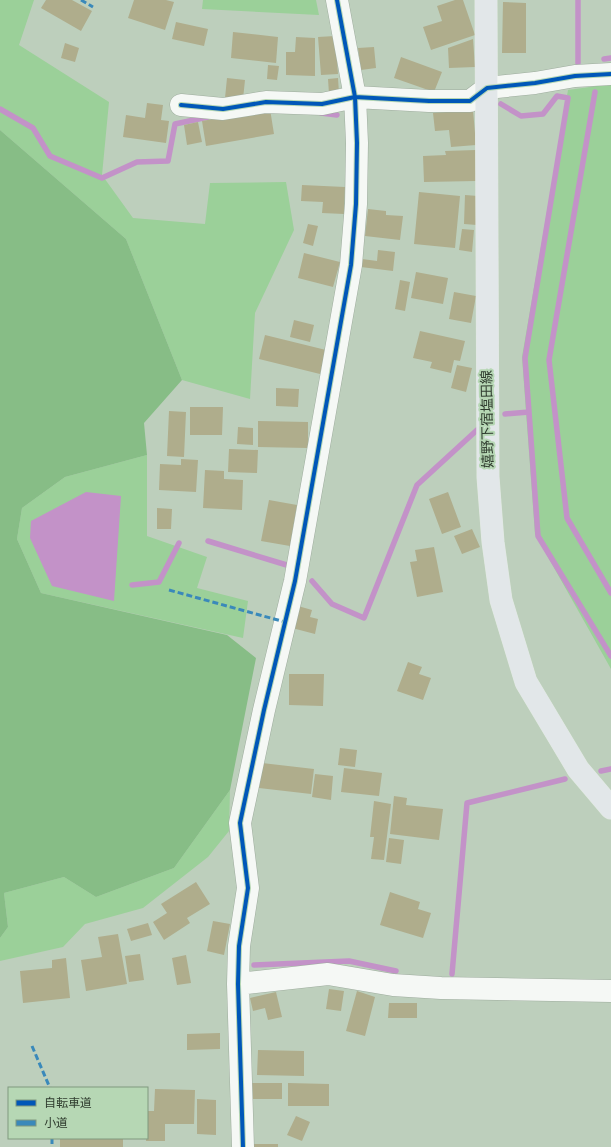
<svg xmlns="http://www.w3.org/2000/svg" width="611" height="1147" viewBox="0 0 611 1147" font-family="Karla,'Noto Sans JP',sans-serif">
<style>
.green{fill:#9bd099}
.forest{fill:#87bd86}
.water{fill:#c392c8}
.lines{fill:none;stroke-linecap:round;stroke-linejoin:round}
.stream{stroke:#c392c8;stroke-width:5.5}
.building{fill:#afad8c}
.minor-casing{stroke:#9eac9e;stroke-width:23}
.major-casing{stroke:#e1e9e1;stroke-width:23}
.minor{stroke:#f5f8f5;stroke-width:22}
.major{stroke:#e2e7e9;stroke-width:22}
.quiet{stroke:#3a89ba;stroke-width:3;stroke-dasharray:6 3;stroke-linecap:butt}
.cycleway-casing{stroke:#b6d7b4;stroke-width:6}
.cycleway{stroke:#0057b8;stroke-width:4}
.labels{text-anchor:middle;stroke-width:4;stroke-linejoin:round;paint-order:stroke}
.street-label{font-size:14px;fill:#303d2f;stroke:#b6d7b4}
</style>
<rect width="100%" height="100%" fill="#bdcfbc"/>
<path class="green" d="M 0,0 L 34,0 L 19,45 L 109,102 L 102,175 L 133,218 L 205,224 L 210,183 L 286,182 L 294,230 L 255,313 L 250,399 L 182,380 L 126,239 L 0,130 Z
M 203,0 L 316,0 L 319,15 L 202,9 Z
M 611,84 L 611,669 L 535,534 L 522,357 L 568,90 Z
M 147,455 L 147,536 L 207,557 L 197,588 L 248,601 L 243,638 L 41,593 L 17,539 L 22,508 L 65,477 Z
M 230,790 L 229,831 L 208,857 L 143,908 L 85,924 L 63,947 L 0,961 L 0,938 L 8,927 L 4,893 L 64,877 L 96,897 L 174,868 Z"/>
<path class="forest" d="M 0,130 L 126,239 L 182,380 L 144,423 L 147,455 L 65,477 L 22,508 L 17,539 L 41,593 L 227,635 L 256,658 L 230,790 L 174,868 L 96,897 L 64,877 L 4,893 L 8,927 L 0,938 Z"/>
<path class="water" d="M 86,492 L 121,496 L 114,601 L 52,586 L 30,538 L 31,521 Z"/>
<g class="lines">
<path class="stream" d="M 578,0 L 578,63
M 604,59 L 611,58
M 595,92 L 549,360 L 567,518 L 611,593
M 501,104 L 521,116 L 543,114 L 557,96 L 568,98 L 525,358 L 529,412 L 538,536 L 611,656
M 0,109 L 33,128 L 50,156 L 102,178 L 137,162 L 168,161 L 175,124 L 208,117
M 321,113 L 337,115
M 505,414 L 529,412
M 208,541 L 290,566
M 312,581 L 332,604 L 364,618 L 417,485 L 477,430
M 132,585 L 159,582 L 179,543
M 601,771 L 611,769
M 254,965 L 349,961 L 396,971
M 452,974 L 467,803 L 565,779"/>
</g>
<path class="building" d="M 46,0 L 72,0 L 92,11 L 81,31 L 41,8 Z
M 134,0 L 166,0 L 174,2 L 165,30 L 128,18 Z
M 455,0 L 463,0 L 475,35 L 431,50 L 423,27 L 442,21 L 437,6 Z
M 503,2 L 526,3 L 526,53 L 502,53 Z
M 176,22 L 208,29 L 204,46 L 172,39 Z
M 233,32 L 278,37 L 276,63 L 231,58 Z
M 335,36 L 338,74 L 321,75 L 318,37 Z
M 296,37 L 315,38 L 315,76 L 286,75 L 286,52 L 295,52 Z
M 473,39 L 475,67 L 449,68 L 448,48 Z
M 65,43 L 79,48 L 75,62 L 61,58 Z
M 374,47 L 376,68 L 361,70 L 358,48 Z
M 401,57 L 442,72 L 434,92 L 394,78 Z
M 268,65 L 279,66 L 277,80 L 267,79 Z
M 227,78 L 245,80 L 243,99 L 225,98 Z
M 338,78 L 339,93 L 329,94 L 328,79 Z
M 147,103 L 163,105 L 161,120 L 169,121 L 166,143 L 123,137 L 126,115 L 145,118 Z
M 270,109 L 274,134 L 206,146 L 202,121 Z
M 473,110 L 476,145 L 451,147 L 449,130 L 435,131 L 433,113 Z
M 198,122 L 202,142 L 187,145 L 184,125 Z
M 476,150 L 476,181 L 424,182 L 423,156 L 446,155 L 445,151 Z
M 302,185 L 345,187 L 344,214 L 322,213 L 323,202 L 301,201 Z
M 419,192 L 460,196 L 455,248 L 414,244 Z
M 465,195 L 478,196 L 477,225 L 464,224 Z
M 368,209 L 386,211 L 386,215 L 403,216 L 400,240 L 365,236 Z
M 308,224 L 318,226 L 313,246 L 303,243 Z
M 462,229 L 474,230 L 472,252 L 459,250 Z
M 378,250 L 395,252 L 393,271 L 361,267 L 362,259 L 377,261 Z
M 304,253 L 340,262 L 333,287 L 298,278 Z
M 416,272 L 448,278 L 443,304 L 411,298 Z
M 400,280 L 410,282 L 405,311 L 395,309 Z
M 454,292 L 476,296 L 471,323 L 449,319 Z
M 294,320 L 314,325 L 310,342 L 290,337 Z
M 420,331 L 465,341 L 460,361 L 454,360 L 451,373 L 430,368 L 432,362 L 413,358 Z
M 265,335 L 326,350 L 320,374 L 259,359 Z
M 457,365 L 472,368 L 466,392 L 451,388 Z
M 276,388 L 299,389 L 298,407 L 276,406 Z
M 190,407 L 223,407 L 222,435 L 190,435 Z
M 169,411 L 186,412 L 184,457 L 167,456 Z
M 258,421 L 308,422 L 308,448 L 258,447 Z
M 238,427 L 253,428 L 253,445 L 237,444 Z
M 229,449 L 258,450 L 257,473 L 228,472 Z
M 181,459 L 198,460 L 196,492 L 159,490 L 160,464 L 181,465 Z
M 205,470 L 224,471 L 224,479 L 243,480 L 242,510 L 203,508 Z
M 448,492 L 461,527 L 442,534 L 429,499 Z
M 269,500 L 297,505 L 290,546 L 261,541 Z
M 157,508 L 172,509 L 171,529 L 157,529 Z
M 472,529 L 480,547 L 462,554 L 454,536 Z
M 434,547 L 443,592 L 417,597 L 410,562 L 417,561 L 415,550 Z
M 298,606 L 312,610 L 310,617 L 318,619 L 315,634 L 292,628 Z
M 408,662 L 422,667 L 419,674 L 431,678 L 423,700 L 397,691 Z
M 289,674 L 324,674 L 323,706 L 289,705 Z
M 340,748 L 357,750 L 355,767 L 338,765 Z
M 262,763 L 314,769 L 311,794 L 259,788 Z
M 344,768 L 382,773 L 379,796 L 341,792 Z
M 315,774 L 333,776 L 331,800 L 312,797 Z
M 394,796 L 407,798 L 406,805 L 443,809 L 439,840 L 390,834 Z
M 374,801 L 391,804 L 384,860 L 371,859 L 374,837 L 370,837 Z
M 389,838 L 404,840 L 401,864 L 386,862 Z
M 196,882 L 210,904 L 187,918 L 190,923 L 164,940 L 153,922 L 167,913 L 161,904 Z
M 390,892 L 420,902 L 418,909 L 431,913 L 423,938 L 380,925 Z
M 213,921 L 230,924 L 224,955 L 207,951 Z
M 148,923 L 152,935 L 131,941 L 127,929 Z
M 118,934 L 127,984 L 86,991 L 81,960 L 102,957 L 98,937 Z
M 140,954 L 144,980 L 129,982 L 125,956 Z
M 186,955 L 191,983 L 177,985 L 172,958 Z
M 66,958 L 70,998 L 23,1003 L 20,971 L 52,968 L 52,960 Z
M 329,989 L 344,991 L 341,1011 L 326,1009 Z
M 357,991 L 375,997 L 365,1036 L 346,1031 Z
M 276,992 L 282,1017 L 268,1020 L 265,1008 L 253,1011 L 250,998 Z
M 389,1003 L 417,1003 L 417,1018 L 388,1018 Z
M 220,1033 L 220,1049 L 187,1050 L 187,1034 Z
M 258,1050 L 304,1051 L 304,1076 L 257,1075 Z
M 252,1083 L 282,1083 L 282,1099 L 252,1099 Z
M 288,1083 L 329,1084 L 329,1106 L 288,1106 Z
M 155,1089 L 195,1090 L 194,1124 L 165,1124 L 165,1141 L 146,1141 L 147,1111 L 154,1111 Z
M 197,1099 L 216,1100 L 216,1135 L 197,1134 Z
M 296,1116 L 310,1122 L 302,1141 L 287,1135 Z
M 60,1138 L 123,1138 L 123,1147 L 60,1147 Z
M 254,1144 L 278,1144 L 278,1147 L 254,1147 Z"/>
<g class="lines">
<defs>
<path id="minor" d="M 181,105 L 223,109 L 266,102 L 322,104 L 355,97 L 429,101 L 470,101 L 487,88 L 535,83 L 575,76 L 611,74
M 238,984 L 328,974 L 393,985 L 441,988 L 611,991
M 243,1147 L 238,984 L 239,946 L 248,888 L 240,823 L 264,710 L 295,581 L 351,265 L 356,204 L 357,143 L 355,97 L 337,0"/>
<path id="major" d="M 486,0 L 488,477 L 493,542 L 501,600 L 526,682 L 578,769 L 611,808"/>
</defs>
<use href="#minor" class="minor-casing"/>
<use href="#major" class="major-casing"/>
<use href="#minor" class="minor"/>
<use href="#major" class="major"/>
<path class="quiet" d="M 81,0 L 93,7
M 169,590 L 285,622
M 32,1046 L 50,1088
M 52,1138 L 52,1147"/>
<defs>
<path id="cycleway" d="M 181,105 L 223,109 L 266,102 L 322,104 L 355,97 L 429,101 L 470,101 L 487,88 L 535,83 L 575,76 L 611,74
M 243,1147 L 238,984 L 239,946 L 248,888 L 240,823 L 264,710 L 295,581 L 351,265 L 356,204 L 357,143 L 355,97 L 337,0"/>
</defs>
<use href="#cycleway" class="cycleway-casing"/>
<use href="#cycleway" class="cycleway"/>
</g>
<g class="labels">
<g class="street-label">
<text transform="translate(487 419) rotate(-91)" y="5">嬉野下宿塩田線</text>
</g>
</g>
<rect x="8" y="1087" width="140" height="52" fill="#b6d7b4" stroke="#80997f"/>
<rect x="16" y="1100" width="20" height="6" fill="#0057b8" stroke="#80997f"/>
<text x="44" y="1107" font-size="12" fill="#303d2f">自転車道</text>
<rect x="16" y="1120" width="20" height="6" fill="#3a89ba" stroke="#80997f"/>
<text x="44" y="1127" font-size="12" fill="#303d2f">小道</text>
</svg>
